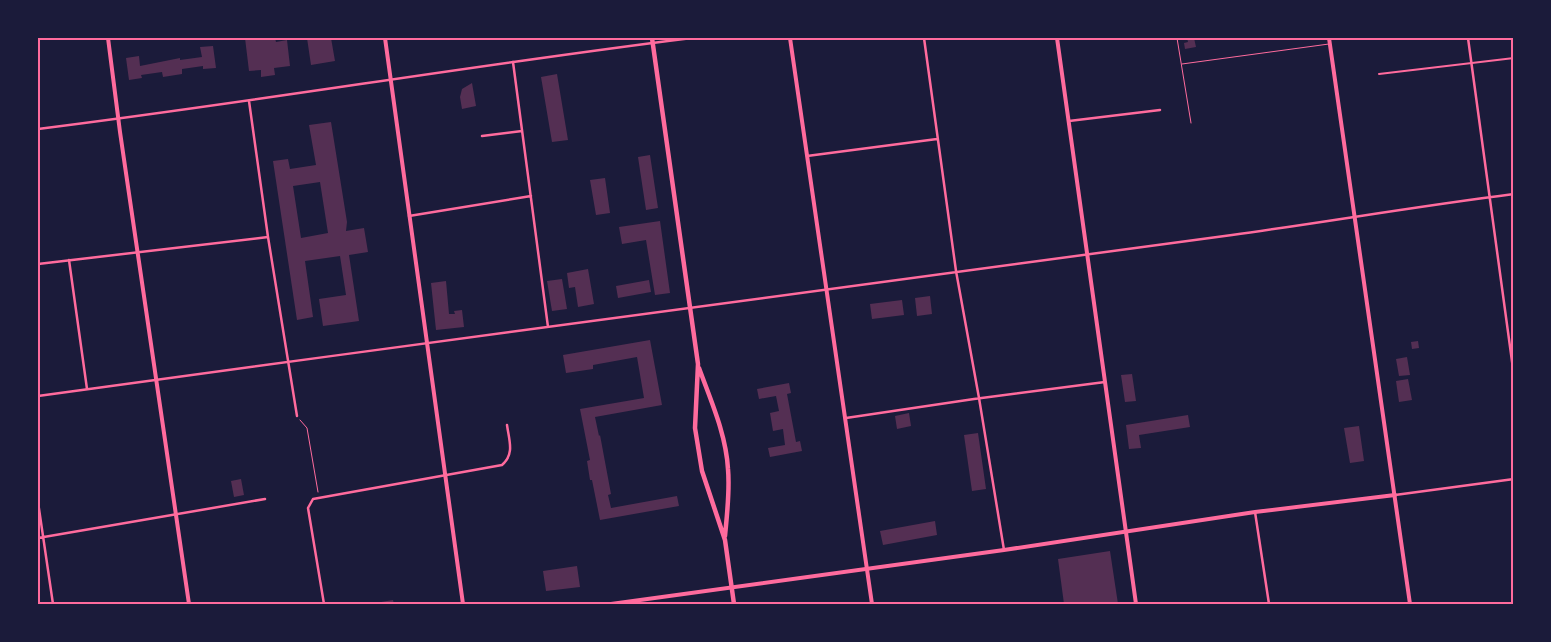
<svg xmlns="http://www.w3.org/2000/svg" width="1551" height="642" viewBox="0 0 1551 642" font-family="'PT Sans Narrow',sans-serif">
<style>
.building{fill:#542f53;fill-rule:evenodd}
.lines{fill:none;stroke-linecap:round;stroke-linejoin:round}
.path{stroke:#ff6b9d;stroke-width:1}
.service{stroke:#ff6b9d;stroke-width:1}
.pedestrian{stroke:#ff6b9d;stroke-width:2}
.minor{stroke:#ff6b9d;stroke-width:2.5}
.tertiary{stroke:#ff6b9d;stroke-width:4}
.secondary{stroke:#ff6b9d;stroke-width:4}
.primary{stroke:#ff6b9d;stroke-width:4.5}
.neatline{fill:none;stroke:#ff6b9d;stroke-width:2}
</style>
<rect width="100%" height="100%" fill="#1b1b3a"/>
<path class="building" d="M 245,38 L 275,38 L 276,42 L 287,40 L 290,66 L 274,68 L 275,75 L 261,77 L 261,70 L 249,71 Z
M 307,38 L 331,38 L 335,61 L 311,65 Z
M 1187,38 L 1194,38 L 1196,47 L 1185,49 L 1184,43 L 1188,42 Z
M 213,46 L 216,68 L 203,69 L 203,66 L 182,69 L 182,74 L 163,77 L 162,72 L 141,75 L 142,78 L 129,80 L 126,58 L 139,56 L 140,66 L 180,58 L 180,60 L 202,57 L 200,47 Z
M 557,74 L 568,140 L 552,142 L 541,77 Z
M 472,83 L 476,106 L 462,109 L 460,97 L 462,89 Z
M 331,122 L 347,222 L 346,231 L 364,228 L 368,252 L 349,255 L 359,321 L 323,326 L 319,299 L 346,295 L 340,256 L 305,261 L 313,317 L 297,320 L 273,161 L 288,159 L 290,169 L 316,165 L 309,125 ZM 320,182 L 328,233 L 301,238 L 293,186 Z
M 650,155 L 658,208 L 646,210 L 638,157 Z
M 605,178 L 610,213 L 596,215 L 590,180 Z
M 660,221 L 670,293 L 655,295 L 646,240 L 622,244 L 619,227 Z
M 588,269 L 594,304 L 578,307 L 575,287 L 569,288 L 567,273 Z
M 562,279 L 567,309 L 552,311 L 547,281 Z
M 649,280 L 651,292 L 618,298 L 616,286 Z
M 446,281 L 449,314 L 455,314 L 454,311 L 462,310 L 464,327 L 436,330 L 431,283 Z
M 930,296 L 932,314 L 917,316 L 915,298 Z
M 902,300 L 904,315 L 872,319 L 870,304 Z
M 650,340 L 662,405 L 595,417 L 599,436 L 600,435 L 611,494 L 608,495 L 611,508 L 677,496 L 679,506 L 600,520 L 592,480 L 590,480 L 587,461 L 590,460 L 580,409 L 644,398 L 637,357 L 593,365 L 593,369 L 566,373 L 563,355 Z
M 1418,341 L 1419,348 L 1412,349 L 1411,342 Z
M 1407,357 L 1410,375 L 1399,376 L 1396,359 Z
M 1132,374 L 1136,401 L 1125,402 L 1121,375 Z
M 1408,379 L 1412,400 L 1399,402 L 1396,381 Z
M 789,383 L 791,393 L 787,394 L 796,442 L 800,441 L 802,451 L 770,457 L 768,448 L 785,445 L 783,429 L 773,431 L 770,413 L 779,411 L 776,396 L 759,399 L 757,389 Z
M 909,413 L 911,426 L 897,429 L 895,416 Z
M 1188,415 L 1190,427 L 1139,435 L 1141,448 L 1129,449 L 1126,425 Z
M 1359,426 L 1364,461 L 1350,463 L 1344,428 Z
M 978,433 L 986,489 L 972,491 L 964,435 Z
M 241,479 L 244,495 L 234,497 L 231,481 Z
M 935,521 L 937,535 L 883,545 L 880,531 Z
M 1110,551 L 1118,604 L 1064,604 L 1058,559 Z
M 577,566 L 580,587 L 546,591 L 543,571 Z
M 393,600 L 394,604 L 381,604 L 381,602 Z"/>
<g class="lines">
<path class="path" d="M 300,420 L 307,428 L 318,492"/>
<path class="service" d="M 1177,38 L 1191,123
M 1182,64 L 1329,44"/>
<path class="pedestrian" d="M 1379,74 L 1514,58"/>
<path class="minor" d="M 924,38 L 956,271 L 979,398 L 1004,550
M 1468,38 L 1514,376
M 513,62 L 548,327
M 249,101 L 268,237 L 297,416
M 1069,121 L 1160,110
M 38,129 C 256,102 473,65 692,38
M 482,136 L 522,131
M 807,156 L 937,139
M 409,216 L 531,196
M 69,260 L 87,389
M 38,264 L 268,237
M 38,396 C 436,342 834,287 1232,235 C 1326,222 1419,206 1514,194
M 846,418 L 974,399 L 1105,382
M 1395,495 L 1514,479
M 38,502 L 53,604
M 1255,512 L 1269,604
M 38,538 L 265,499
M 324,604 L 308,508 L 313,499 L 502,465 C 515,454 509,440 507,425"/>
<path class="tertiary" d="M 385,38 L 463,604
M 611,604 L 1004,550 L 1255,512 L 1395,495"/>
<path class="secondary" d="M 108,38 L 120,132 L 189,604
M 790,38 L 872,604
M 1057,38 L 1136,604
M 1329,38 L 1410,604"/>
<path class="primary" d="M 652,38 L 698,364 L 695,428 L 702,471 L 725,540 L 734,604
M 699,368 C 711,401 726,434 728,469 C 730,491 727,514 725,536"/>
</g>
<rect width="1551" height="642" fill="none" stroke="#1b1b3a" stroke-width="78"/>
<rect x="39" y="39" width="1473" height="564" class="neatline"/>
</svg>
